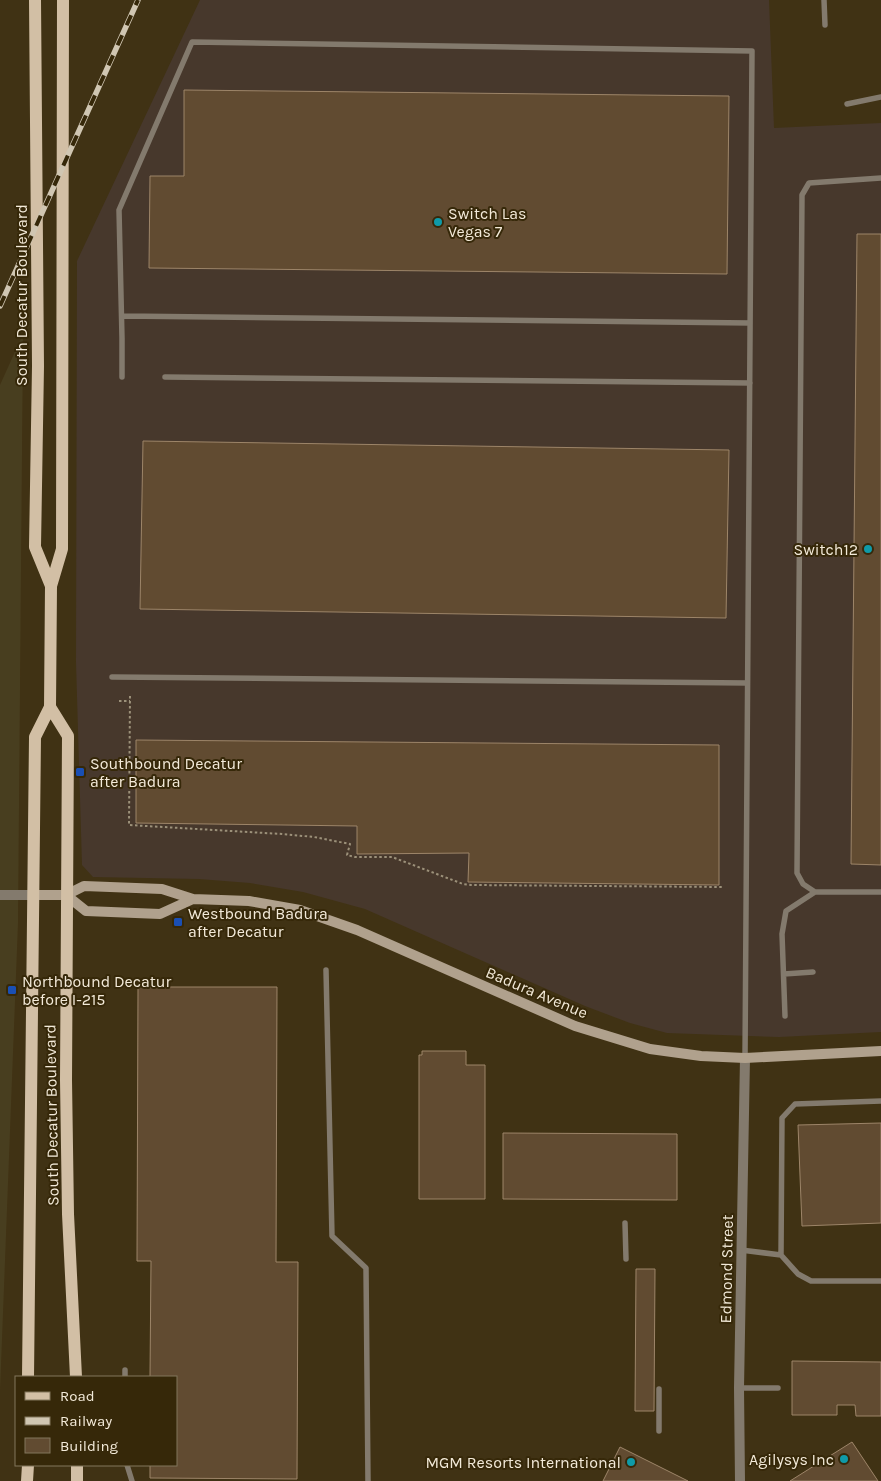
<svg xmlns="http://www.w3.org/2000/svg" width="881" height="1481" viewBox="0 0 881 1481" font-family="Karla,sans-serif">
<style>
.industrial{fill:#47382c}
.sand{fill:#483e1f}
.building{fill:#614b31;stroke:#9d8569}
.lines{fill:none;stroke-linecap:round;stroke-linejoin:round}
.path{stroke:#9c917a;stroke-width:2;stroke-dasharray:2.5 2.5;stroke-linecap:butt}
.service{stroke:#837a6d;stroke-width:5.5}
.minor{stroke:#837a6d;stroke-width:10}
.tertiary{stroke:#837a6d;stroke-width:10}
.secondary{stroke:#b0a18d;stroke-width:10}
.primary{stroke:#d2bfa5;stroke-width:12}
.rail-casing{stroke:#d0c6b2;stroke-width:5.5}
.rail{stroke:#362809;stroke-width:4;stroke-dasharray:11;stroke-linecap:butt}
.culture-dot{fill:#0f9aa8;stroke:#362809;stroke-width:2}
.transit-dot{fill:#1a4fb4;stroke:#362809;stroke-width:2}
.labels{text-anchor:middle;stroke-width:4;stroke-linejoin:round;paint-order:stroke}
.poi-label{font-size:16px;fill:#f3ead9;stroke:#362809;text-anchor:start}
.street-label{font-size:16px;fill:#f3ead9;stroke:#362809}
</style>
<rect width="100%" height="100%" fill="#403214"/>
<path class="industrial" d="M 200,0 L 769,0 L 774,128 L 881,123 L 881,1032 L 779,1037 L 667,1033 L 630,1023 L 585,1006 L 365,909 L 303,892 L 250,883 L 199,879 L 93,877 L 82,865 L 76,662 L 77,261 Z"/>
<path class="sand" d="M 23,334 L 18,923 L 0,1391 L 0,385 Z"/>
<path class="building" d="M 184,90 L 729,96 L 727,274 L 149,268 L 150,176 L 184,176 Z
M 857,234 L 881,234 L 881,865 L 851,864 Z
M 143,441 L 729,450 L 726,618 L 140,609 Z
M 136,740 L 719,745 L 719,885 L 468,882 L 469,853 L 357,854 L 357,826 L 136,823 Z
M 138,987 L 277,987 L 276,1262 L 298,1262 L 297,1479 L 150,1478 L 150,1465 L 176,1465 L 176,1377 L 150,1377 L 151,1261 L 137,1261 Z
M 422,1051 L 466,1051 L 466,1065 L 485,1065 L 485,1199 L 419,1199 L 419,1055 L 422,1055 Z
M 881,1123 L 881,1223 L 802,1226 L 798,1125 Z
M 503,1133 L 677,1134 L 677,1200 L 503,1199 Z
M 636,1269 L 655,1269 L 654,1411 L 635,1411 Z
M 792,1361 L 881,1362 L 881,1416 L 856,1416 L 855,1405 L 837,1405 L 837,1415 L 792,1415 Z
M 852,1442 L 878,1481 L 790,1481 Z
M 620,1447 L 688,1481 L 603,1481 Z"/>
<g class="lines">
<path class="path" d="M 130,696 L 129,825 L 282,834 L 314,837 L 350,844 L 347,855 L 355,857 L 392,857 L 463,884 L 471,885 L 724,887
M 119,701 L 130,701"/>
<path class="service" d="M 824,0 L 825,25
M 847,104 L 881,97
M 881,178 L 809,183 L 802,195 L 797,873 L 803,884 L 815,892 L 881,892
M 122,316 L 750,323
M 122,377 L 122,338 L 119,210 L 192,42 L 752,51 L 745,1058
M 165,377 L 750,383
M 112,677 L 747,683
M 326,970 L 332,1236 L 366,1268 L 368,1481
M 784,974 L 813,972
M 785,1016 L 782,934 L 786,911 L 815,892
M 625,1223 L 626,1259
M 741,1250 L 781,1255 L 798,1274 L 811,1281 L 881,1281
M 781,1255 L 782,1118 L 795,1104 L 881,1101
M 125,1377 L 125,1370
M 739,1388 L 778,1388
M 659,1389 L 659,1431
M 127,1465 L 132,1481"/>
<path class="minor" d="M 0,895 L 34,895"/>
<path class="tertiary" d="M 740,1481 L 739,1388 L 745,1058"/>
<path class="secondary" d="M 34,895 L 66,895 L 84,886 L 162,889 L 193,899 L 249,901 L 300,910 L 357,930 L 575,1026 L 650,1049 L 701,1056 L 745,1058 L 881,1051
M 66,895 L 86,911 L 160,914 L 193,899"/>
<path class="primary" d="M 35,0 L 38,366 L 35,547 L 51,586
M 50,707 L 68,736 L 66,1080 L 68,1214 L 76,1377
M 28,1377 L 35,737 L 50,707 L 51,586 L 62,549 L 63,0
M 77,1465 L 77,1481
M 27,1481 L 28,1465"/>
<defs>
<path id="rail" d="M 0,306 L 138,0"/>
</defs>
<use href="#rail" class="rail-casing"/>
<use href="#rail" class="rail"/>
</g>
<g class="culture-dot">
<circle cx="438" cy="222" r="5"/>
<circle cx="868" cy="549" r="5"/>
<circle cx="844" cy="1459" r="5"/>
<circle cx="631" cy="1462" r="5"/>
</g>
<g class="transit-dot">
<rect x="75" y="767" width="10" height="10" rx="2.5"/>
<rect x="173" y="917" width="10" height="10" rx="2.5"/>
<rect x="7" y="985" width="10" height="10" rx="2.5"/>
</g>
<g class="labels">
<g class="poi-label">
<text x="448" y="219">Switch Las<tspan x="448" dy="18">Vegas 7</tspan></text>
<text x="858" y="555" text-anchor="end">Switch12</text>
<text x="90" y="769">Southbound Decatur<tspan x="90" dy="18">after Badura</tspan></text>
<text x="188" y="919">Westbound Badura<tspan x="188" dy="18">after Decatur</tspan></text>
<text x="22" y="987">Northbound Decatur<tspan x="22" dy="18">before I-215</tspan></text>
<text x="834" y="1465" text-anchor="end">Agilysys Inc</text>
<text x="621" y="1468" text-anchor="end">MGM Resorts International</text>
</g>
<g class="street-label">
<text transform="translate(21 295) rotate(-90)" y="6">South Decatur Boulevard</text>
<text transform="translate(537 992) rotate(23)" y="6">Badura Avenue</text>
<text transform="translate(51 1115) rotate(-91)" y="6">South Decatur Boulevard</text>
<text transform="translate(726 1269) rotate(-89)" y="6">Edmond Street</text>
</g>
</g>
<rect x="15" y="1376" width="162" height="90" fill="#362809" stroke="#82765c"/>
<rect x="25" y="1392" width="25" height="8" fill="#d2bfa5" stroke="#82765c"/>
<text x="60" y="1401" font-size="15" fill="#f3ead9">Road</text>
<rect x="25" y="1417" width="25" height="8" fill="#d0c6b2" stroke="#82765c"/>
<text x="60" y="1426" font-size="15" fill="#f3ead9">Railway</text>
<rect x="25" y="1438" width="25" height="15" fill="#614b31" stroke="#82765c"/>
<text x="60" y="1451" font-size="15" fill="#f3ead9">Building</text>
</svg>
